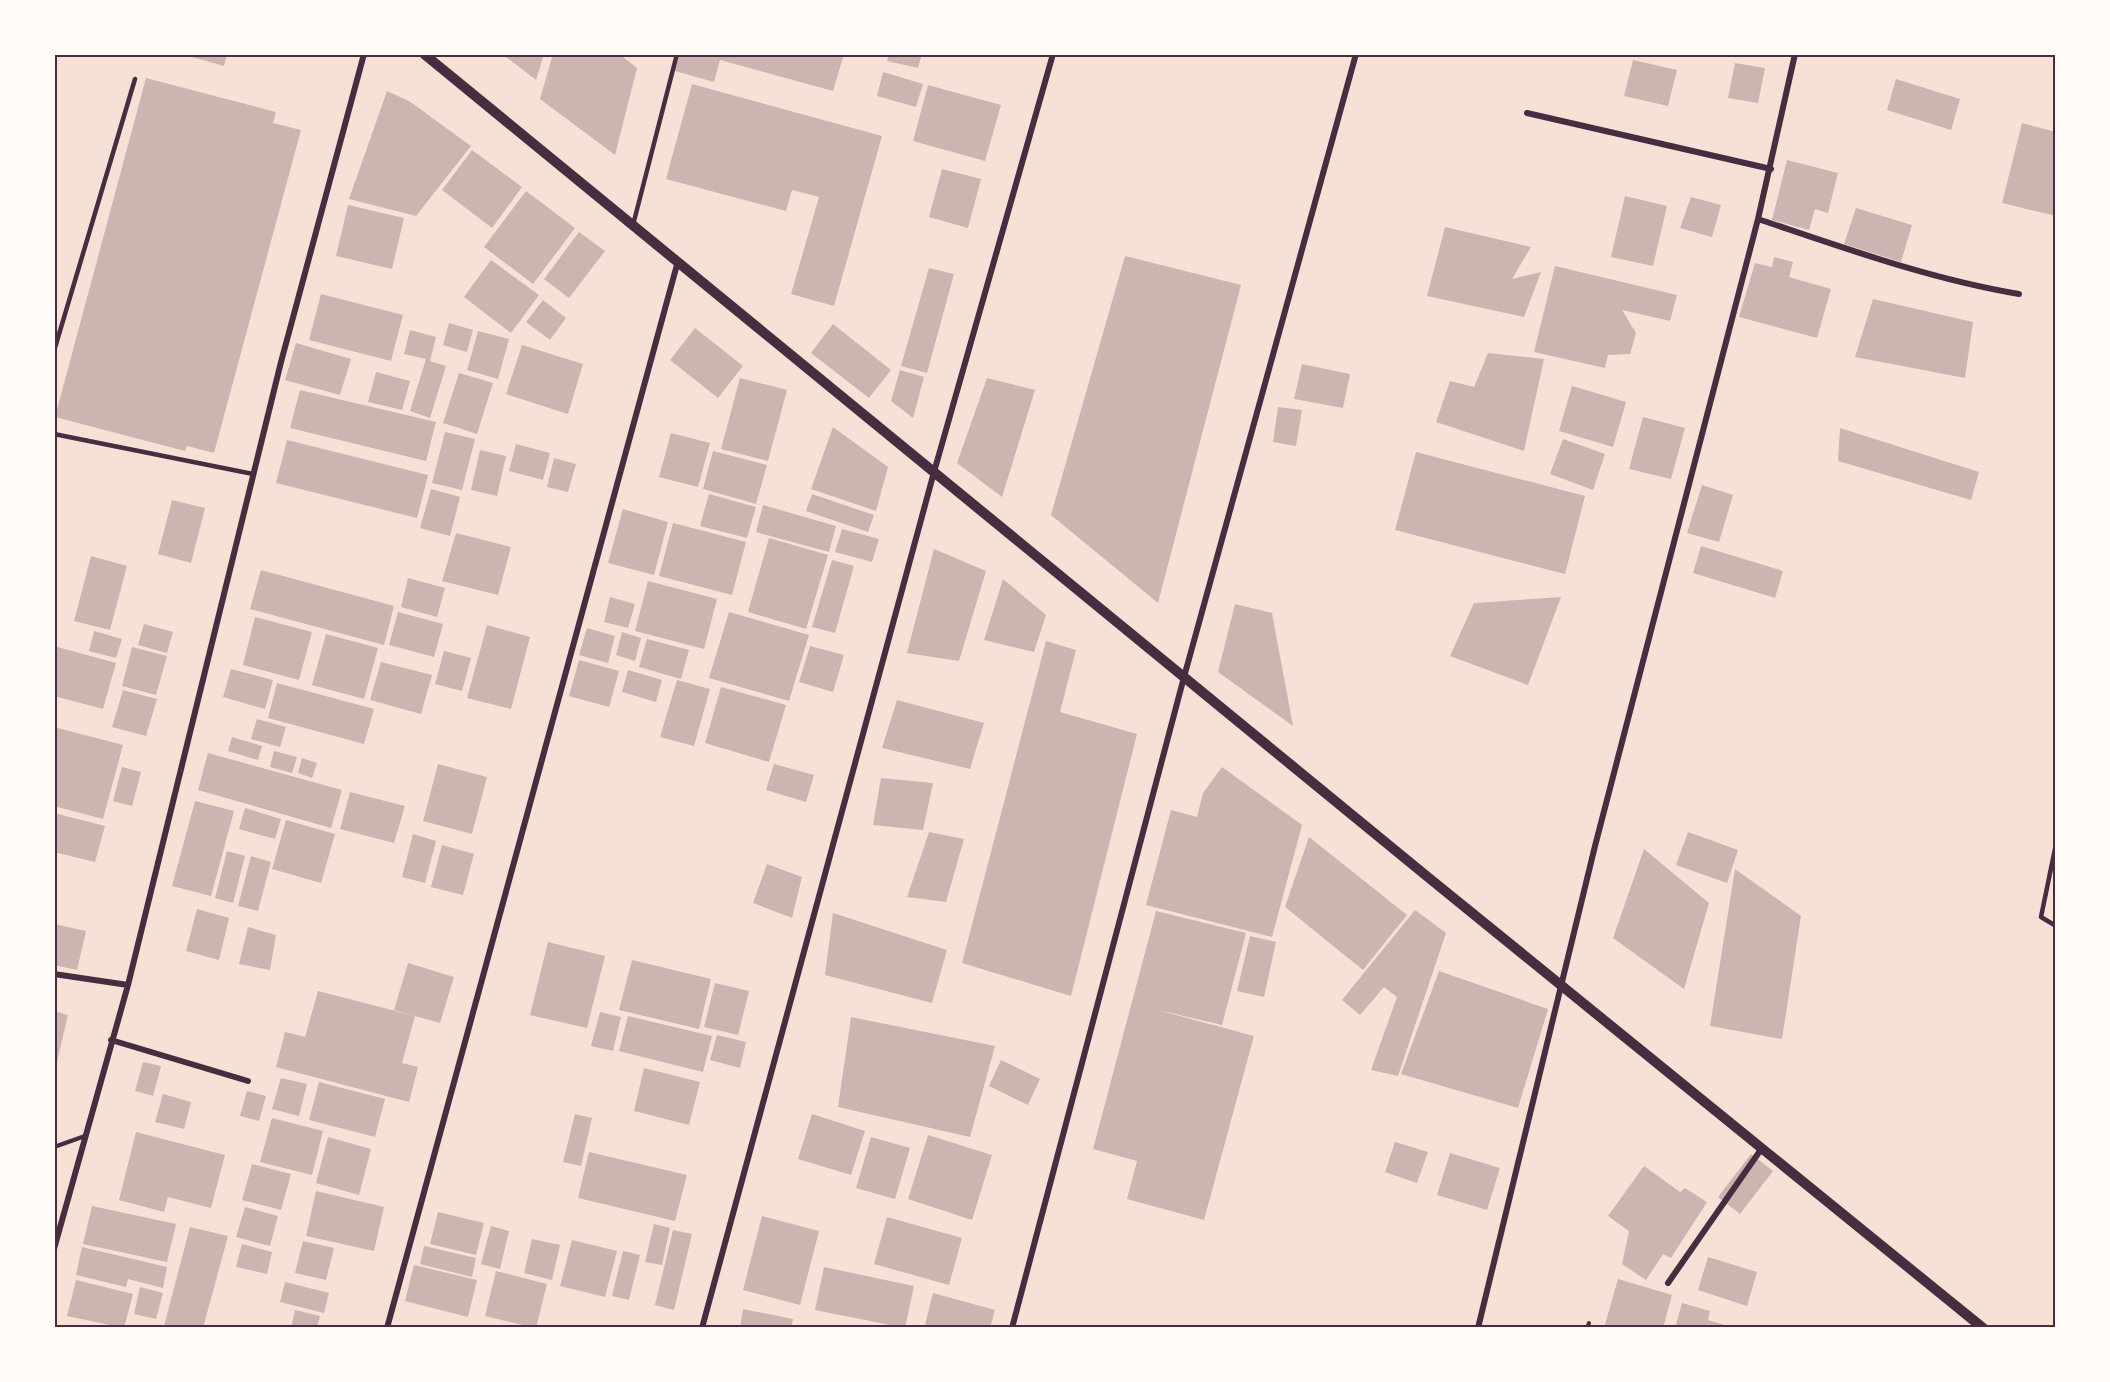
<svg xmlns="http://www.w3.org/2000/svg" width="2110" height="1382" font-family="Roboto,sans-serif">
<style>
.building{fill:#ccb4b1}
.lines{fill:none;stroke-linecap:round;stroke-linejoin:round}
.path{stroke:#4a2c40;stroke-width:4}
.service{stroke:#4a2c40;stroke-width:4.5}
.minor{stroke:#4a2c40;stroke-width:6}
.tertiary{stroke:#4a2c40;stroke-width:10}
.neatline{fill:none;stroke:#4a2c40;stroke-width:2}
</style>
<rect width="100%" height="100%" fill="#f7e1d7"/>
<path class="building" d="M181,54H227L224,66Z
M502,54H544L536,80Z
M553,54H619L637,68L615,155L540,99Z
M679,54H844L833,91L720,60L714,82L675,71Z
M889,54H922L918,68L887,61Z
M1633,60L1677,70L1668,106L1624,96Z
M1735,63L1765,68L1758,103L1728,98Z
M883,72L923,84L916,107L877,96Z
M146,78L276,112L273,123L301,130L214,453L187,446L185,451L55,417Z
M1896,79L1960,99L1951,130L1887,110Z
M692,84L882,136L834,306L791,294L819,197L792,190L786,211L666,179Z
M928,85L1001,105L985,161L913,141Z
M387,91L409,101L471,146L416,216L349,199Z
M2022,123L2056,132V216L2002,203Z
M472,150L522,187L492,228L442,190Z
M1787,160L1838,173L1828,213L1815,209L1809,230L1772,220Z
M942,169L981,179L968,228L929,217Z
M526,191L575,228L533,284L484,247Z
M1625,196L1667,206L1653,266L1611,257Z
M1691,197L1721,205L1712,237L1680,228Z
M348,205L404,218L392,269L336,256Z
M1856,208L1912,225L1901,262L1844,244Z
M1445,227L1531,247L1512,279L1541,272L1524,317L1427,296Z
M579,232L605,251L569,298L544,279Z
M1125,256L1241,285L1158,603L1051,515Z
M1774,257L1793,262L1789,277L1831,289L1817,338L1739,317L1755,263L1772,267Z
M491,260L539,295L511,333L464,297Z
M1555,266L1677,295L1670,321L1622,310L1636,333L1630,354L1608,355L1605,368L1534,352Z
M929,268L954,274L927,373L901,366Z
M321,294L403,315L391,361L309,340Z
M1873,299L1973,322L1965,378L1855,357Z
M543,300L566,318L550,340L526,322Z
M449,323L473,330L467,352L443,345Z
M833,324L891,370L869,398L811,353Z
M695,328L743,366L718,398L670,360Z
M410,330L436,337L430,361L446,366L430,418L410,411L426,359L404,354Z
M478,331L509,339L498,379L467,370Z
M296,343L351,359L340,395L285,380Z
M522,345L583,364L568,414L506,394Z
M1488,353L1544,359L1524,451L1436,422L1450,381L1474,387Z
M1302,364L1350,374L1343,408L1294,399Z
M900,370L924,377L913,418L891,401Z
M376,372L410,381L402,410L368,402Z
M459,373L493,383L477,434L443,423Z
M740,378L787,390L768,461L721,449Z
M987,378L1035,390L1002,497L957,463Z
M1572,386L1626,402L1613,447L1559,431Z
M300,390L436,422L426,461L290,428Z
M1278,407L1302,410L1296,446L1273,442Z
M1643,417L1685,428L1671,479L1629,469Z
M833,427L888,467L876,511L811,489Z
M1840,428L1979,472L1971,500L1838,461Z
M445,432L475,439L462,490L432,483Z
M671,433L710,443L698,487L659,477Z
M1563,439L1605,454L1593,490L1550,474Z
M287,440L428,475L417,518L276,483Z
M516,444L550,453L543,480L509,471Z
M480,450L506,456L497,496L471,490Z
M713,451L767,465L756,504L703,489Z
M1416,452L1585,496L1565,574L1395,530Z
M554,458L576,464L568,492L547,487Z
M1702,485L1733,495L1719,542L1687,533Z
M431,489L460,497L450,536L420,528Z
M709,494L756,507L747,538L700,526Z
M812,494L874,515L868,532L806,511Z
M172,500L205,508L191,563L158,554Z
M763,505L836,526L829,552L756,532Z
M623,509L668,522L654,575L608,563Z
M673,523L746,542L732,595L659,576Z
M842,529L879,539L872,562L835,552Z
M456,533L511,547L498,595L442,581Z
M769,538L828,555L806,629L748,612Z
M1701,546L1783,571L1775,598L1693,573Z
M934,549L986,571L959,661L907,653Z
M91,556L127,566L110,630L74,621Z
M832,560L854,566L835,633L812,627Z
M261,570L394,606L384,645L250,609Z
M408,578L445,588L437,617L401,607Z
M1003,579L1046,615L1034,652L984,640Z
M648,581L717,599L704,649L635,631Z
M610,597L635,604L628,628L604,622Z
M1561,597L1528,685L1450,656L1474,603Z
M1235,604L1272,613L1293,726L1218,672Z
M398,612L443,624L434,657L389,645Z
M729,612L809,635L789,701L709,678Z
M255,617L312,632L299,680L243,665Z
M144,624L173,632L167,653L138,645Z
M487,625L530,637L511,709L467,698Z
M587,628L615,636L608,663L579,655Z
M94,631L122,639L116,658L89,651Z
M622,632L641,638L635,661L616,655Z
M326,634L378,648L364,699L312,685Z
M647,639L689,650L681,679L639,667Z
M1046,641L1076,650L1060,712L1137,734L1071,996L962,963Z
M54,646L116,663L103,709L54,696Z
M810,646L844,655L833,692L799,682Z
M132,647L167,656L156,695L122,686Z
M444,651L471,658L462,691L435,684Z
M579,660L619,671L609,707L569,696Z
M381,662L432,675L421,714L370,700Z
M231,669L273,680L265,709L223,697Z
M628,670L662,680L656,702L622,692Z
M677,680L710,689L694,746L660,737Z
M277,683L374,709L364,744L268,718Z
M721,687L786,705L769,762L705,743Z
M123,690L157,699L146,736L112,727Z
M897,700L984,723L970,769L882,748Z
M257,719L286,727L280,747L251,739Z
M54,727L123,745L103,819L54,806Z
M232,737L262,746L258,760L228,751Z
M274,751L297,757L292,773L270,767Z
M208,753L342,790L331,828L198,790Z
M302,758L317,763L312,778L298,773Z
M438,764L487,777L472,834L423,821Z
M774,764L814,775L806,802L766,790Z
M122,767L141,772L132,806L113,801Z
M1222,767L1302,825L1272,937L1146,905L1171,810L1197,817L1203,793Z
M881,778L933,783L923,830L873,825Z
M350,792L405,806L394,843L340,829Z
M195,801L234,811L211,896L172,886Z
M245,808L281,819L275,839L239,829Z
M54,813L105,826L95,862L54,852Z
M286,820L335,834L321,883L272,869Z
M929,832L964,839L946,902L907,897Z
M1688,832L1738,850L1727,883L1676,865Z
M413,834L436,841L425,883L402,877Z
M1309,837L1407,915L1363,970L1285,907Z
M442,845L474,854L463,895L431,887Z
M1644,849L1709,903L1684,989L1613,938Z
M227,851L245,856L233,903L215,898Z
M251,856L271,862L258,911L238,906Z
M767,864L802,877L792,918L753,903Z
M1735,869L1801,916L1782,1039L1710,1026Z
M197,909L229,918L219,960L186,951Z
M1415,910L1446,933L1398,1076L1371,1070L1397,997L1384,987L1360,1015L1342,1000Z
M1156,911L1246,933L1222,1025L1154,1009L1254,1036L1204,1220L1127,1199L1137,1161L1093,1149Z
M833,913L947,950L932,1003L825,975Z
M54,924L86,931L77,970L54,965Z
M248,927L276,935L270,970L239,964Z
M1250,936L1276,942L1264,997L1237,991Z
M548,942L605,956L587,1028L530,1015Z
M632,960L711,979L699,1029L619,1010Z
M408,963L454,977L440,1023L394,1010Z
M1439,971L1548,1009L1518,1108L1401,1074Z
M715,983L749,991L738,1035L704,1027Z
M318,991L415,1016L402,1063L418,1067L409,1102L276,1067L285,1032L305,1037Z
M54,1011L68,1015L55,1070H54Z
M600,1012L621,1017L613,1051L591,1046Z
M628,1016L712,1036L703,1072L619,1051Z
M851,1017L995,1046L970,1137L838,1107Z
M717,1035L746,1042L740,1068L710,1060Z
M1001,1060L1040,1079L1028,1105L989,1086Z
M143,1062L161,1066L153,1096L135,1091Z
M644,1068L700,1082L689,1125L634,1111Z
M281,1078L307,1084L299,1116L272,1109Z
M319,1082L385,1099L375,1137L309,1120Z
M247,1091L266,1096L259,1121L240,1116Z
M163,1094L191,1102L184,1129L155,1122Z
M575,1114L592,1118L581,1166L563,1162Z
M812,1114L865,1131L851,1175L798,1159Z
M272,1118L323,1131L312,1175L260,1162Z
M136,1132L225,1155L211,1208L168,1197L164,1212L119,1200Z
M928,1135L992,1155L972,1220L908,1199Z
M328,1137L371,1149L359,1195L316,1183Z
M871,1137L910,1148L895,1199L856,1188Z
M1395,1142L1428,1152L1417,1183L1385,1172Z
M589,1152L687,1175L675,1221L578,1198Z
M1450,1153L1500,1168L1487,1210L1437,1195Z
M1751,1154L1773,1171L1740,1214L1718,1197Z
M252,1164L291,1174L281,1210L242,1200Z
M1644,1166L1680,1192L1685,1188L1707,1202L1671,1258L1663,1254L1646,1280L1622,1264L1629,1231L1608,1216Z
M316,1191L384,1207L374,1251L306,1236Z
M92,1206L176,1224L167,1262L83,1244Z
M245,1207L278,1216L270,1246L236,1237Z
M438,1212L484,1223L476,1255L430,1244Z
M762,1216L819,1231L800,1305L743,1290Z
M887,1217L962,1238L949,1285L874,1264Z
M654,1224L670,1228L662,1265L645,1262Z
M491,1226L509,1231L500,1269L481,1264Z
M190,1227L228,1236L203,1328H171L164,1326Z
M673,1230L692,1234L674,1310L655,1305Z
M532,1239L560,1245L552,1280L524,1273Z
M572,1240L617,1251L605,1297L560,1286Z
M303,1241L334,1248L326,1280L295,1273Z
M242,1244L272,1252L267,1274L236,1267Z
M424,1246L476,1258L472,1277L420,1264Z
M82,1247L167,1267L163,1288L128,1279L126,1287L76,1275Z
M623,1251L640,1255L629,1300L612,1296Z
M1708,1257L1757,1272L1747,1306L1698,1290Z
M414,1265L477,1280L468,1317L405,1301Z
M824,1267L914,1286L905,1328L815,1310Z
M496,1271L547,1284L536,1328L485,1316Z
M1618,1279L1672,1295L1663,1328H1604Z
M76,1280L133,1294L124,1328L67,1316Z
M285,1282L329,1293L324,1313L280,1302Z
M140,1287L163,1293L156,1319L134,1314Z
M933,1293L995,1310L990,1328H934L925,1325Z
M1682,1303L1710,1311L1708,1320L1735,1328H1675Z
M743,1309L793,1319L791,1328H740Z
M295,1310L320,1316L317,1328H291Z"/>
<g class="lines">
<path class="path" d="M1587,1328L1589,1323"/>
<path class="service" d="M633,225L677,54
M54,351L135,79
M54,434L253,474
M2056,844L2041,917L2056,926
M54,1147L85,1136"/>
<path class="minor" d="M1527,113L1771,169
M1758,219C1844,248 1930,279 2019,294
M54,974L128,985
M111,1040L248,1081
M54,1249L128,985L281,362L364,54
M1668,1283L1762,1148
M387,1328L678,261
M702,1328L934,472L1053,54
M1012,1328L1184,677L1356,54
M1478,1328L1595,846L1758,219L1795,54"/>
<path class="tertiary" d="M424,54L1429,878L1983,1328"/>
</g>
<rect width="2110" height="1382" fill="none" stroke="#fffaf5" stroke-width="111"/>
<rect x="56" y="56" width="1998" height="1270" class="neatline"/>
</svg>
